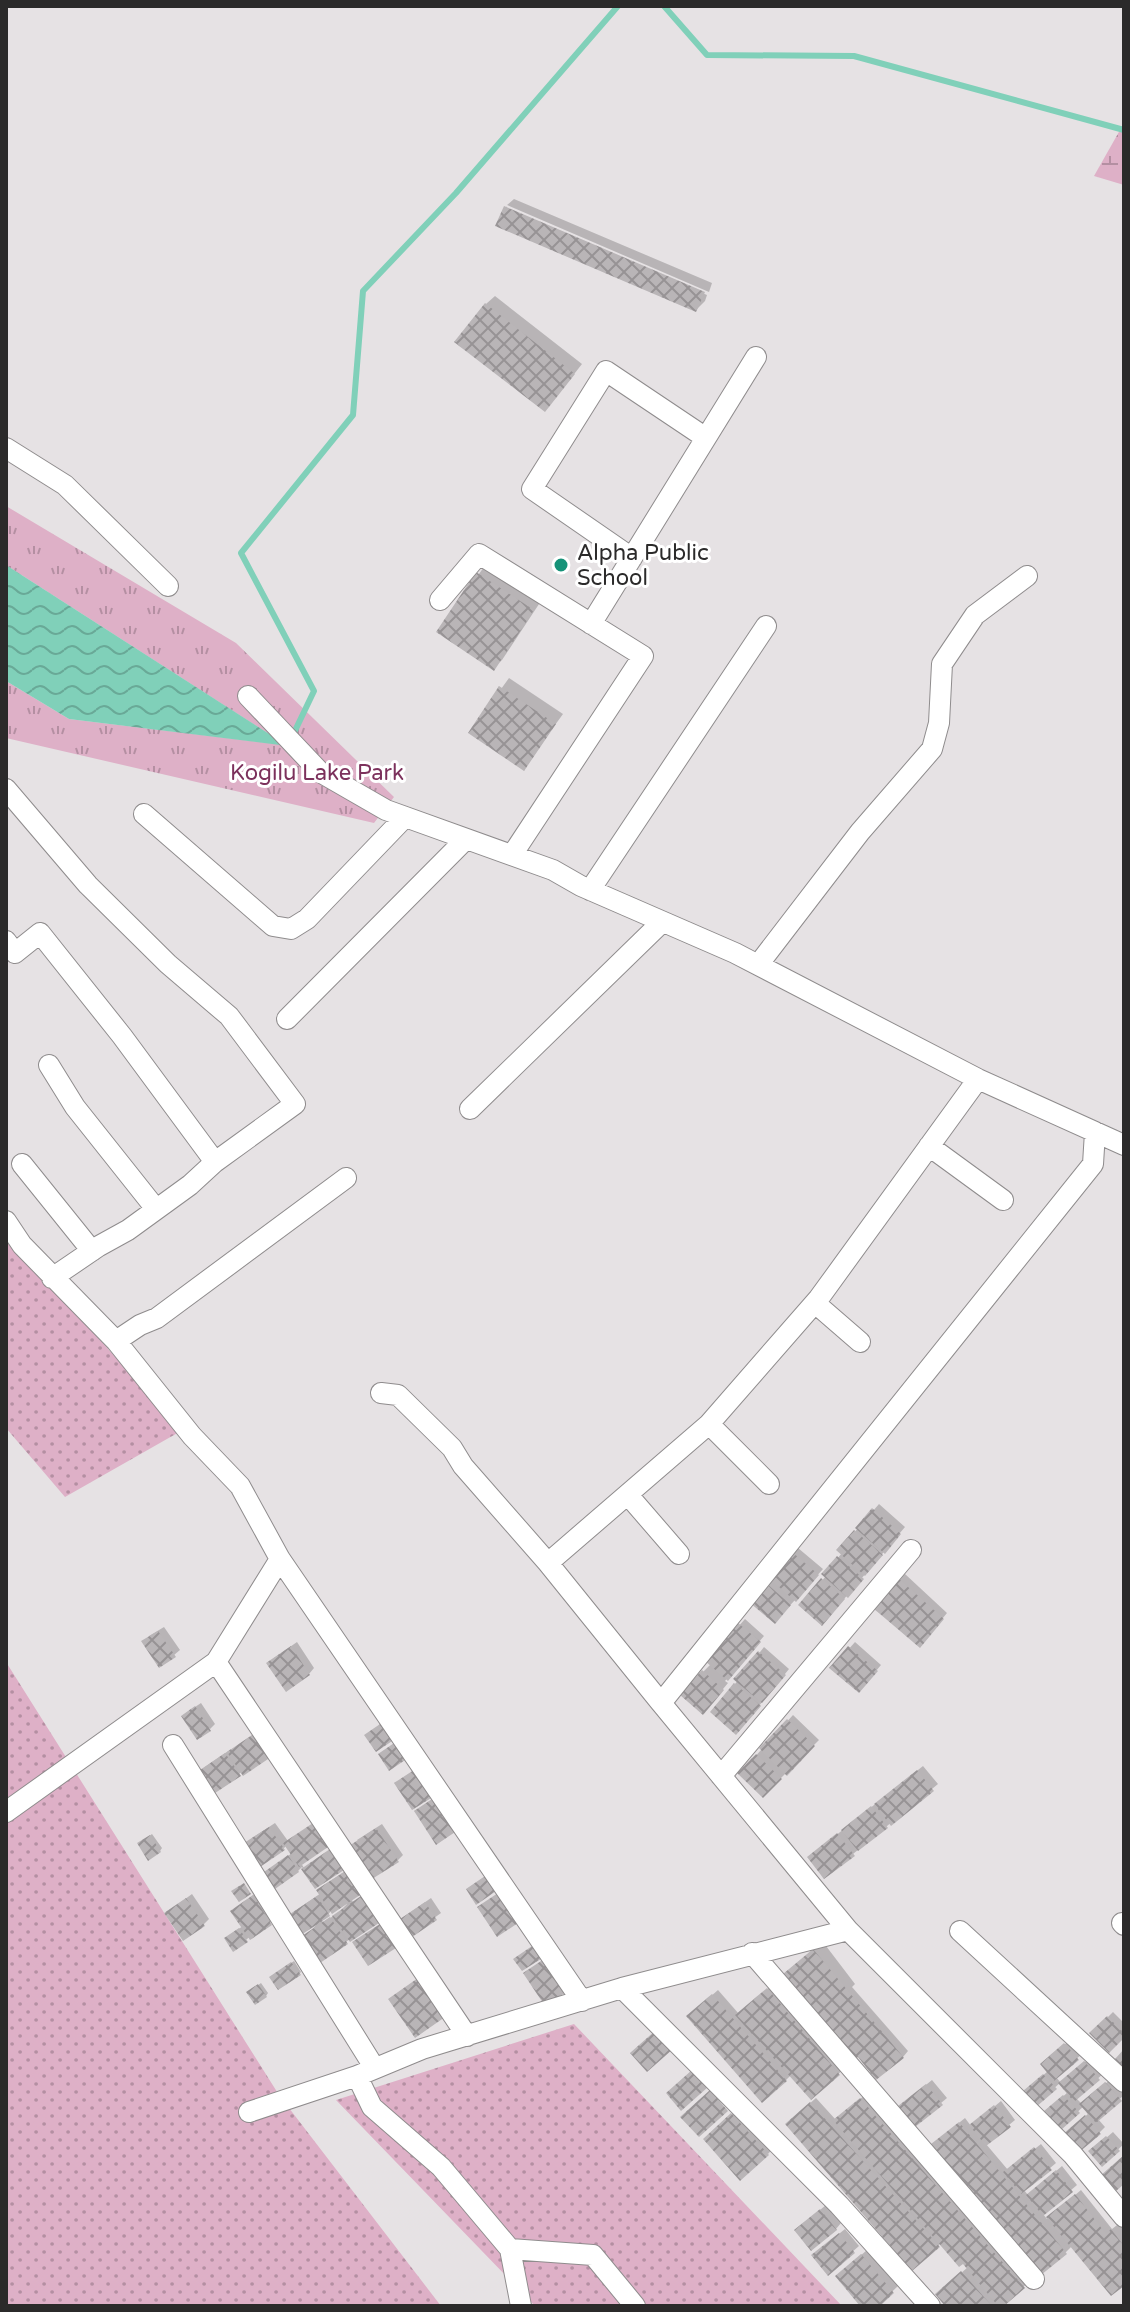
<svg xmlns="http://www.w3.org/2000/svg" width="1130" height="2312" font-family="'Varela Round',sans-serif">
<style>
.grass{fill:url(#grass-dots)}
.wetland{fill:url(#wetland-marsh)}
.park{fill:url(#park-tufts)}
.water{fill:url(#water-waves)}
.shadow{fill:#0003;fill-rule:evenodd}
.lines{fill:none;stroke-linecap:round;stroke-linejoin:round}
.stream{stroke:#80d0b9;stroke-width:6}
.building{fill:url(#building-cross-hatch)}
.minor-casing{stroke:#8f8c8d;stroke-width:22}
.minor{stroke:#fff;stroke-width:20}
.poi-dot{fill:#169278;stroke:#fff;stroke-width:3}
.labels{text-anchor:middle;stroke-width:6;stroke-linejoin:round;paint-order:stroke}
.poi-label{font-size:22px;fill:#2b2a2a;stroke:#fff;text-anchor:start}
.park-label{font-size:22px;fill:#7c315c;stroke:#fff}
</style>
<defs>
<pattern id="grass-dots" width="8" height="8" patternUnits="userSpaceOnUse" patternTransform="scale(2)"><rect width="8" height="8" fill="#deb0c7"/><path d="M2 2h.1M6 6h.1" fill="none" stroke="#b48fa2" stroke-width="1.8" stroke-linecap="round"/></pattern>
<pattern id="wetland-marsh" width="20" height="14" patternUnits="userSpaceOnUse" patternTransform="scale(2)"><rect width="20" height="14" fill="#deb0c7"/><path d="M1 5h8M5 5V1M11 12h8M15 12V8" fill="none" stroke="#b48fa2"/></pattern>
<pattern id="park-tufts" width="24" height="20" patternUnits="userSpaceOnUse" patternTransform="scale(2)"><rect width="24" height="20" fill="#deb0c7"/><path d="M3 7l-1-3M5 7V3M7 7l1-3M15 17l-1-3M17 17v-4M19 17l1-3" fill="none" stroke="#b48fa2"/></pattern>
<pattern id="water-waves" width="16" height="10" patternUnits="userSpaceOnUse" patternTransform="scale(2)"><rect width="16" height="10" fill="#80d0b9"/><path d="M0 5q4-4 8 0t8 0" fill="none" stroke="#69a997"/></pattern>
<pattern id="building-cross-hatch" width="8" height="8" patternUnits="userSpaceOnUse" patternTransform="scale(2)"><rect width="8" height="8" fill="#b9b5b7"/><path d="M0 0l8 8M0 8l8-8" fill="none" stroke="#979395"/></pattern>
</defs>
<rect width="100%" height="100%" fill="#e6e2e4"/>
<path class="grass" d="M6,1234L181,1431L65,1497L6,1428Z
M6,1662L279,2095L441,2306H6Z
M574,2024L842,2306H535L336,2100Z"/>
<path class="wetland" d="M1124,123V185L1094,176Z"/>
<path class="park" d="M6,506L236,643L394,797L374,823L6,738V681L69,719L286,745L6,565Z"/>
<path class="water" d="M6,565L288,746L69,719L6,681Z"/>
<path class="shadow" d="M514,199L712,283L709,292L507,205Z
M507,206V209L707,295L705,301L696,310L498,225Z
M495,296L582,364L553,401L486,304Z
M486,564L541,601L502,660L493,668L439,631Z
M509,678L563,714L524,768L470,732Z
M879,1504L905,1527L828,1618L801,1605L826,1576L824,1574L842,1553L839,1550Z
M798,1548L823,1569L775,1622L752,1602Z
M905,1574L947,1613L925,1640L876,1607Z
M745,1619L764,1636L725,1681L728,1683L708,1707L703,1672L711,1664L708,1661Z
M164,1627L180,1650L174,1655L149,1636Z
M297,1642L314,1668L309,1674L274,1658Z
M855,1642L881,1665L864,1685L832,1668Z
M764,1647L789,1669L742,1727L713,1712Z
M201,1703L215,1724L210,1729L189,1711Z
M793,1715L819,1740L763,1796L740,1773Z
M231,1749L243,1771L239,1774L205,1767Z
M923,1766L938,1784L853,1854L815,1852Z
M275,1823L288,1841L332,1840L301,1863L315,1886L302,1867L298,1871L266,1872L292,1853L287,1845L284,1848L252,1838Z
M382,1824L403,1855L398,1860L357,1840Z
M152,1834L162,1848L160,1851L141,1842Z
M350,1868L364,1888L352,1900L353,1902L367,1893L383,1916L320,1960L305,1937L316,1925L295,1911L321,1893L324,1885ZM346,1902L347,1904L337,1914L323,1922L322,1921L332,1910Z
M259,1891L276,1918L233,1949L228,1936L243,1926L238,1906Z
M192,1894L209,1919L204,1924L166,1913Z
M431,1898L441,1913L412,1934L408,1914Z
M823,1942L855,1984L852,1987L908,2051L903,2057L794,1966Z
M294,1961L301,1972L299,1974L274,1975Z
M261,1983L268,1993L266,1996L251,1990Z
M773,1984L844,2069L838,2074L791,2075L786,2080L694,2011L718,1990L739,2014Z
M1113,2012L1124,2023V2035L1092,2033Z
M1071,2039L1083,2053L1056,2077L1061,2083L1091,2057L1104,2073L1076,2098L1082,2104L1112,2078L1124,2092V2095L1098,2119L1105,2127L1099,2133L1070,2130L1089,2113L1084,2106L1061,2127L1047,2111L1068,2092L1060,2083L1036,2104L1031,2086L1048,2071L1042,2064Z
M932,2080L947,2098L941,2103L906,2101Z
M866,2094L1029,2282L1001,2306H948L943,2289L968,2267L941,2243L913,2268L792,2119L816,2098L836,2120Z
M1001,2101L1015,2120L986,2144L1008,2170L1041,2144L1056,2163L1024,2190L1028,2195L1062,2166L1077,2185L1043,2214L1047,2219L1081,2190L1112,2229L1121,2222L1124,2227V2283L1072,2246L1065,2253L939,2139L965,2118L971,2126Z
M741,2106L776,2145L768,2154L714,2130Z
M1113,2132L1124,2144L1102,2164L1091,2151Z
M826,2205L841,2223L836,2229L802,2225Z
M845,2229L859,2246L828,2273L819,2250Z
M867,2250L898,2286L877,2306H863L843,2271Z"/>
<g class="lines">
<path class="stream" d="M664,6L707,55L854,56L1124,130
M292,737L314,691L241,553L353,415L363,291L456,193L618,6"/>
</g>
<path class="building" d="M504,206L705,292L696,312L495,226Z
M485,303L575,374L545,412L454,342Z
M476,572L534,610L494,671L436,632Z
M499,686L556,724L524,771L468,733Z
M872,1508L901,1534L885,1554L855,1528Z
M854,1530L883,1555L865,1576L836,1550Z
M792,1552L819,1575L796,1602L769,1578Z
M837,1556L864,1579L848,1598L821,1574Z
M821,1578L845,1599L822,1626L798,1605Z
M898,1578L944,1619L920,1648L873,1608Z
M766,1583L791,1605L775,1624L749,1602Z
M738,1623L761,1642L728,1681L705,1661Z
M158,1631L176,1657L159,1668L141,1641Z
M291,1646L310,1675L286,1692L266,1663Z
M848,1646L878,1671L859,1693L829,1668Z
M758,1651L786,1675L762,1703L733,1679Z
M702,1670L724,1690L703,1715L680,1695Z
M734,1683L761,1706L736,1735L710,1712Z
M195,1706L211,1731L197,1740L181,1716Z
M787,1719L815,1746L787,1776L759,1748Z
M386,1720L398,1737L376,1752L364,1735Z
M258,1731L274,1755L243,1776L227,1752Z
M400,1739L411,1756L389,1771L378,1754Z
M225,1753L241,1776L212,1795L197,1772Z
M756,1754L782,1779L763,1798L737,1773Z
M417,1768L436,1795L412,1810L394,1783Z
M917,1770L934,1791L891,1826L874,1804Z
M435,1797L458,1830L436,1845L414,1811Z
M871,1806L888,1828L858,1851L841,1830Z
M313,1823L328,1847L299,1867L283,1843Z
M269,1827L285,1850L260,1867L244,1843Z
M376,1828L399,1862L372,1879L349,1846Z
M837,1833L855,1856L824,1879L807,1857Z
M150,1835L161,1852L148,1861L137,1843Z
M330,1849L344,1870L315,1889L301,1869Z
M288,1855L299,1872L275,1889L264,1872Z
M344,1872L360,1895L332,1914L316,1890Z
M488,1874L499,1889L476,1905L466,1889Z
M244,1883L251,1894L239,1902L231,1891Z
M501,1891L521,1921L497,1937L477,1907Z
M253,1895L272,1925L250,1940L230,1911Z
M317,1896L330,1916L301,1935L287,1916Z
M361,1896L379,1923L350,1942L332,1916Z
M186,1898L205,1926L183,1941L164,1913Z
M425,1902L437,1920L412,1937L400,1919Z
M330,1917L348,1944L320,1963L302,1936Z
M380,1924L396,1948L368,1966L352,1942Z
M239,1928L248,1942L233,1952L224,1938Z
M535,1944L544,1957L522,1971L513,1959Z
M813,1949L904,2058L876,2080L858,2057L855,2059L820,2016L818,2018L783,1974Z
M544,1959L566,1992L545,2006L523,1973Z
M291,1962L301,1975L278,1990L269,1977Z
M418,1978L445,2017L415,2038L388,1999Z
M258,1984L267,1997L255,2005L246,1992Z
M767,1988L840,2075L811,2100L735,2015Z
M712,1994L787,2081L762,2103L686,2016Z
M1107,2016L1124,2033V2038L1109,2053L1089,2033Z
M656,2030L673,2049L647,2072L630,2053Z
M1064,2043L1079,2060L1054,2081L1040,2064Z
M1124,2049V2069L1115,2059Z
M1084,2061L1100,2080L1074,2102L1058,2083Z
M692,2070L708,2087L681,2111L666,2093Z
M1043,2074L1057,2089L1036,2107L1023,2091Z
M1105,2082L1122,2101L1096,2123L1079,2104Z
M926,2084L943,2105L915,2127L898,2106Z
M710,2090L728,2111L699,2137L680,2117Z
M1063,2095L1080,2113L1061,2130L1044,2111Z
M860,2098L1025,2288L1004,2306H998L963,2264L959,2267L833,2120Z
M810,2102L940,2247L912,2271L785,2124Z
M994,2105L1011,2127L986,2146L969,2125Z
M731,2113L769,2155L740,2181L703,2139Z
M1085,2115L1101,2134L1078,2153L1062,2135Z
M959,2122L1067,2254L1041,2275L931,2144Z
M1106,2136L1120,2151L1102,2167L1088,2151Z
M1034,2147L1052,2170L1021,2194L1003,2172Z
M1124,2155V2184L1115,2192L1100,2176Z
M1056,2170L1073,2192L1043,2216L1026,2195Z
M1075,2194L1106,2234L1111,2229L1124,2246V2286L1111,2296L1046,2217Z
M820,2209L837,2230L811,2251L794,2230Z
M839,2233L855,2253L828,2276L811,2255Z
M861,2254L894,2293L880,2306H860L835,2276Z
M961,2271L976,2288L992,2306H945L935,2294Z"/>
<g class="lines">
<g class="minor-casing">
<path id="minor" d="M6,448L65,485L168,586
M632,558L532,489L606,371L706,438
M440,600L479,554L643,656L512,855
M591,624L756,357
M248,696L320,772L386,810L553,870L581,886L735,953L978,1079L1124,1145
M6,789L88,885L168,964L229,1016L295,1104L215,1162L190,1185L128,1230L99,1246L52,1278
M144,814L273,926L291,929L307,919L405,817
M590,890L766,626
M6,941L15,953L40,933L122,1036L215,1162
M758,965L860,832L932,749L939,723L942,664L975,615L1027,576
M287,1019L465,840
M49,1065L75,1107L156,1209
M470,1109L662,922
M929,1146L1003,1200
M22,1164L92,1251
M6,1221L22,1245L116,1341L192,1436L240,1486L280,1559L582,2001
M815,1303L860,1342
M116,1341L140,1325L157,1318L346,1178
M381,1393L398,1395L452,1448L463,1466L548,1563L661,1703
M709,1424L769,1484
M628,1495L679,1554
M548,1563L709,1424L819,1298L978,1079
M216,1662L467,2036
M173,1745L374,2067
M721,1776L911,1550
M6,1812L216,1662L280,1559
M1122,1923L1124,1925
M848,1930L1073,2155L1124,2217
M960,1931L1124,2082
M752,1953L1034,2279
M622,1988L839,2205L930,2306
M357,2076L372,2107L441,2167L510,2249L521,2306
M249,2112L357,2076L422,2049L622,1988L848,1930L661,1703L1093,1164L1095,1132
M510,2249L593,2255L635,2306"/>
</g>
<use href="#minor" class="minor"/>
</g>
<circle class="poi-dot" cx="561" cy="565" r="8"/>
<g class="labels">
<g class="poi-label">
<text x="577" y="560">Alpha Public<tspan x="577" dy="25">School</tspan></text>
</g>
<g class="park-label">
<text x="317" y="780">Kogilu Lake Park</text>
</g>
</g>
<rect width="1130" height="2312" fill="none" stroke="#2b2a2a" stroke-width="16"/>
</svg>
